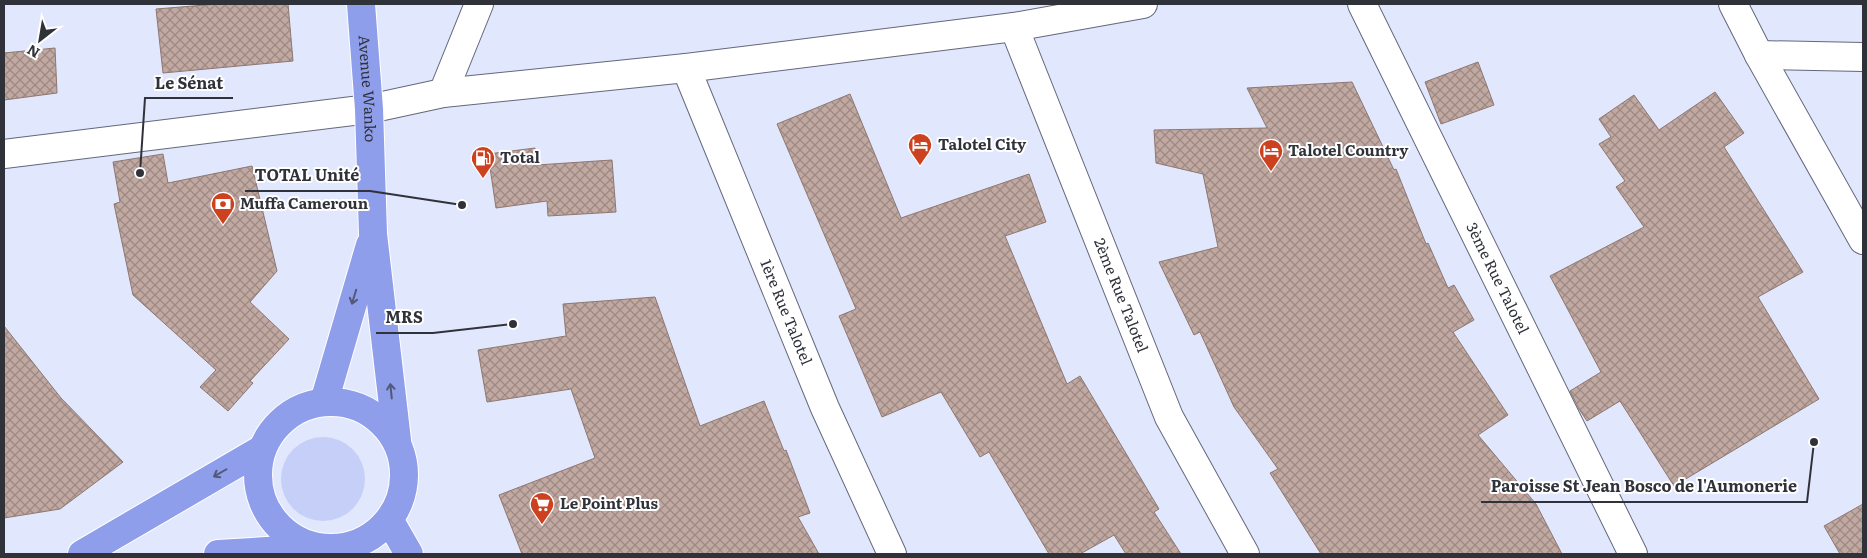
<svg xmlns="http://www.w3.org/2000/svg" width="1867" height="558" font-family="Literata,serif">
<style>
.green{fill:#c5cff7}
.building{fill:url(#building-cross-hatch);stroke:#8e7771}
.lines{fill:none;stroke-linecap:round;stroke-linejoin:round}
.minor-casing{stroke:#63687b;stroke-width:30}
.highway-casing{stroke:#fff;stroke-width:30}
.minor{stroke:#fff;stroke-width:28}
.highway{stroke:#8f9eea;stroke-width:28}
.oneway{stroke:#515878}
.labels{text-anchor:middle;stroke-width:4;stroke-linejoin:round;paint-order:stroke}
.street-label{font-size:15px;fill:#30323a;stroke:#fff}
.poi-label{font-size:15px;font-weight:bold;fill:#30323a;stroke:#fff;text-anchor:start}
.leader{fill:none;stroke:#30323a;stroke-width:2}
.callout-dot{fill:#30323a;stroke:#fff;stroke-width:2}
.callout-label{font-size:16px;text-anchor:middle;font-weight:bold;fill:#30323a;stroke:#fff;stroke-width:4;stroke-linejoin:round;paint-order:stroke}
</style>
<defs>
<pattern id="building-cross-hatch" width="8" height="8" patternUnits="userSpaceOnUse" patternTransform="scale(1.25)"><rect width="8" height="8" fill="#c1a8a1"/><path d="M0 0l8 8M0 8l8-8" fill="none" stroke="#9d8984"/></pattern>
</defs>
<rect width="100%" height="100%" fill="#e1e7fd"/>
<path class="green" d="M281 479a42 42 0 1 1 84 0a42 42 0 1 1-84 0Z"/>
<path class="building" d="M218,4H288L293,61L163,73L156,9Z
M55,48L57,93L4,100V53Z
M1478,62L1494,105L1441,124L1425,82Z
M1352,82L1394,170L1396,169L1426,244L1428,243L1448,288L1454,285L1474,320L1453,332L1508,415L1478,435L1536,504L1562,554H1321L1270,473L1278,469L1234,407L1200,332L1194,335L1159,262L1218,247L1203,174L1156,163L1154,130L1267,128L1247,88Z
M1715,92L1744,133L1724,147L1803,272L1758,297L1819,399L1674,486L1620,401L1587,421L1579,409L1570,391L1601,372L1550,276L1644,227L1616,187L1625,181L1599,144L1611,137L1599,119L1634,95L1659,130Z
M850,94L901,218L1029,174L1046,222L1005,236L1067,384L1080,376L1159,509L1154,512L1181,554H1126L1114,535L1080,554H1049L989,452L980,457L941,392L882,417L839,316L856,309L777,124Z
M535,148L537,165L612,160L616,212L548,216L547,201L496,208L488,154Z
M163,154L168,183L252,166L277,271L250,302L289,339L250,381L253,383L228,411L200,387L216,370L133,295L114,204L120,202L113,162Z
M655,297L700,426L764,401L784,451L786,450L810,513L798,517L819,554H522L499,495L595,458L571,389L487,402L478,350L566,336L563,304Z
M4,326L61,398L123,462L60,509L4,518Z
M1863,504V554H1840L1824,526Z"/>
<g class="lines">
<g class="minor-casing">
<g id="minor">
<path id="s1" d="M1362,4L1633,554"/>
<path d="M1733,4L1759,55L1863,240"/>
<path id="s2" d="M1014,27L1169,417L1245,554"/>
<path d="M1759,55L1863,57"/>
<path id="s3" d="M686,68L825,408L892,554"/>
<path d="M443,93L479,4"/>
<path d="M4,154L369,109L443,93L686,68L1014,27L1143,4"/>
</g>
</g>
<g class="highway-casing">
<g id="highway">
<path id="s4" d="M361,4L369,109L373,234L397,440"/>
<circle cx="331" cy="475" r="73"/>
<path d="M324,402L370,245"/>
<path d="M390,521L409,554"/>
<path d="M82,554L262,449"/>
<path d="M218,554L316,548"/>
</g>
</g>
<use href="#minor" class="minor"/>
<use href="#highway" class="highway"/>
</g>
<defs><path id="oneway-shaft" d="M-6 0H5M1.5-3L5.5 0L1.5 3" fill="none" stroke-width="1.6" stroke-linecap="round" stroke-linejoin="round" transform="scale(1.25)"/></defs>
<g class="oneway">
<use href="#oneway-shaft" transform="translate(354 297) rotate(107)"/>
<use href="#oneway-shaft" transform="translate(391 391) rotate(-96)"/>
<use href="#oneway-shaft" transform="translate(220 473) rotate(150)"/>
</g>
<defs>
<g id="hotel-pin" transform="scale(1.25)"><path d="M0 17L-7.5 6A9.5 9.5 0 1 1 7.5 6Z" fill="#cc4220" stroke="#fff"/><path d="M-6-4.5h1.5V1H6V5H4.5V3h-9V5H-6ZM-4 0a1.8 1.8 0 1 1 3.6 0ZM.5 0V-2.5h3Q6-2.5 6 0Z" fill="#fff"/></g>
<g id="fuel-pin" transform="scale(1.25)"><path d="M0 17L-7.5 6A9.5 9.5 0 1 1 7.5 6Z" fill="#cc4220" stroke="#fff"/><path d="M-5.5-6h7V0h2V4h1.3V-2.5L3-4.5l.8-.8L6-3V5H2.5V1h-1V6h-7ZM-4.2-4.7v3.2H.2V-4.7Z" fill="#fff"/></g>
<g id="bank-pin" transform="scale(1.25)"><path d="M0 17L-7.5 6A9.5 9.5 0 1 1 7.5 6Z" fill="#cc4220" stroke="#fff"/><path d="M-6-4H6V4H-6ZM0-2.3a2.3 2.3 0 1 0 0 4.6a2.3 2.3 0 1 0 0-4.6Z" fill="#fff"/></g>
<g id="supermarket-pin" transform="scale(1.25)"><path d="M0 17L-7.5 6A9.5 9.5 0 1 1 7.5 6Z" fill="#cc4220" stroke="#fff"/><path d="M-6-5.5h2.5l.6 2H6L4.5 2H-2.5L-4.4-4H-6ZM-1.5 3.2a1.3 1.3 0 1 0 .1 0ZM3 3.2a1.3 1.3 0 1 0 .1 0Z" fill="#fff"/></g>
</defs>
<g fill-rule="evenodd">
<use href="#hotel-pin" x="920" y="145"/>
<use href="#hotel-pin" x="1271" y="151"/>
<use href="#fuel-pin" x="483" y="158"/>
<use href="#bank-pin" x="223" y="204"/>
<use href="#supermarket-pin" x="542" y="504"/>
</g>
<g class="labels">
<g class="street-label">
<text dy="5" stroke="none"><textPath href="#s4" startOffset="85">Avenue Wanko</textPath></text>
<text dy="5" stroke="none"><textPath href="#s1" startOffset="306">3ème Rue Talotel</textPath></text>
<text dy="5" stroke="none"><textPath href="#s2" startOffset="289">2ème Rue Talotel</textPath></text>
<text dy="5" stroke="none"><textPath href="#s3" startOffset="264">1ère Rue Talotel</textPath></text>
</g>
<g class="poi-label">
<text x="938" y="150">Talotel City</text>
<text x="1288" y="156">Talotel Country</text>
<text x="500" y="163">Total</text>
<text x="240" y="209">Muffa Cameroun</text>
<text x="560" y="509">Le Point Plus</text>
</g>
</g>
<path class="leader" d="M140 173L145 98H233M462 205L370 191H245M513 324L433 333H376M1814 442L1807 502H1481"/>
<g class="callout-dot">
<circle cx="140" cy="173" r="5"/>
<circle cx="462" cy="205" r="5"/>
<circle cx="513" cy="324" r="5"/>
<circle cx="1814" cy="442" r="5"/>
</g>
<g class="callout-label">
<text x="189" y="89">Le Sénat</text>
<text x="307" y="181">TOTAL Unité</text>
<text x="404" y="323">MRS</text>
<text x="1644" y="492">Paroisse St Jean Bosco de l'Aumonerie</text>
</g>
<rect width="1867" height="558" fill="none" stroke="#30323a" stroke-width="10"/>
<g transform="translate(40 40) rotate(211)" stroke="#ffffff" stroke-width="4" paint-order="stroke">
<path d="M0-4L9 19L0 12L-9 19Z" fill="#30323a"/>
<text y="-8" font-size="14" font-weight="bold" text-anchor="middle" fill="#30323a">N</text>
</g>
</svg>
